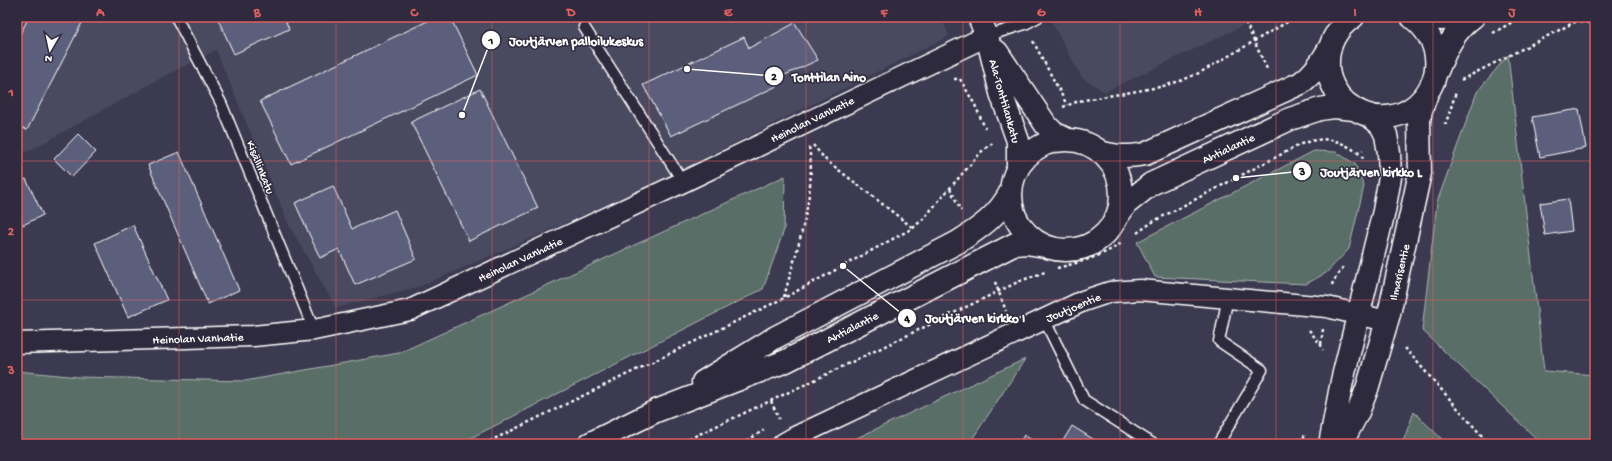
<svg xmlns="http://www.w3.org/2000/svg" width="1612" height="461" font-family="'Gochi Hand',sans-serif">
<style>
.built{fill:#4a4960}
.green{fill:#5a6e67;stroke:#acb6b3}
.building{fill:#5c5f7c;stroke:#fff}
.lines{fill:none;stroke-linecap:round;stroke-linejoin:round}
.lane-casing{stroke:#fff;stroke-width:13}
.street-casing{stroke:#fff;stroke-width:23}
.secondary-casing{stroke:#fff;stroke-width:25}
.path{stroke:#fff;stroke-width:2.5;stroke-dasharray:3 3;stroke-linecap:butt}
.lane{stroke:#2f2a3d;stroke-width:10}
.street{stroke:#2f2a3d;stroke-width:20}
.secondary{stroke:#2f2a3d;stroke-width:22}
.grid{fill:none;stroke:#e05e5e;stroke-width:1;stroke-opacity:0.55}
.labels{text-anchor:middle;stroke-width:3;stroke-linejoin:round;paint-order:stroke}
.street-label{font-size:12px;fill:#fff;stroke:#2f2a3d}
.leader{fill:none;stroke:#fff;stroke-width:1.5}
.callout-dot{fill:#fff;stroke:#2f2a3d;stroke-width:1.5}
.mark-label{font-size:12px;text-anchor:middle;font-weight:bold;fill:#111}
.callout-label{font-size:13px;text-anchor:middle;font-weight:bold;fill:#fff;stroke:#2f2a3d;stroke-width:3;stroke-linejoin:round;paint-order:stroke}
.neatline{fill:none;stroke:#e05e5e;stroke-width:1.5}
.grid-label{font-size:13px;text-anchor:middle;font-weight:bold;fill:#e05e5e}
</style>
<rect width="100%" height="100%" fill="#3c3a50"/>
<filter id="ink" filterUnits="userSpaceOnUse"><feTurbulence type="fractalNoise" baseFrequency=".025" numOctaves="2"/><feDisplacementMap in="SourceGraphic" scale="8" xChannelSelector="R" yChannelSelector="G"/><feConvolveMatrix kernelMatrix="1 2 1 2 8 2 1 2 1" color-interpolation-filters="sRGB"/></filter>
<g filter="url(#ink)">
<path class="built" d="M17,17H941L949,36L633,194L421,286L336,308L289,225L216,50L165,76L27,152L17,146Z
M1049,17H1261L1105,92L1082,78Z"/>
<path class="green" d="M1508,55L1544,371L1595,375V444H1542L1422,330L1437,202L1477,92Z
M1314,151L1336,152L1355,164L1364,186L1349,249L1326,273L1306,284L1155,277L1137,242Z
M785,176L784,230L763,289L459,444H17V371L79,377L245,381L399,353Z
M1025,359L969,444H844Z
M1414,412L1447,444H1402Z"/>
<path class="building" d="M29,17H85L27,130L17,125V40Z
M217,17H284L289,29L234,54Z
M436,17H450L478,75L291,164L260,101Z
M795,23L818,60L774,80L777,86L671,136L643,85L744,37L749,48Z
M480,89L538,208L469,241L411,122Z
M1579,109L1586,148L1540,157L1532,117Z
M78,134L96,152L72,177L54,159Z
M179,152L239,290L208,304L148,165Z
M26,179L43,215L23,225L17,213V183Z
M333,186L352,229L395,210L416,259L355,285L339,249L320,258L295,203Z
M1568,199L1572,231L1545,235L1540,203Z
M133,225L167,300L128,317L95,243Z
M1072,426L1101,444H1061Z
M1024,435L1038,444H1019Z"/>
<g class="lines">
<g class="lane-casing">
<path id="lane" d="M176,17L221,103L314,330
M584,27L683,182
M987,36L1025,24L1038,17
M1044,319L1084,400L1153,444
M1218,444L1262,370L1219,341L1228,297"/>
</g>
<g class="street-casing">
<path id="street" d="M17,343L253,336L314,330L410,310L683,182L987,36
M783,444L795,437L1083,301L1110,292L1140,290L1327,307L1387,321"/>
</g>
<g class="secondary-casing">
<path id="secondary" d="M979,17L987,36L1001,93L1018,141V167
M1353,17C1336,28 1327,46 1328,66C1328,80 1336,94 1346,103C1405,151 1474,66 1412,17
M1424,17L1443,19L1450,17
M997,52L1046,125L1054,133L1068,140
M1437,71C1446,49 1454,31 1473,17
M1011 195a55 55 0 1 1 110 0a55 55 0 1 1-110 0Z
M1100,152C1117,157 1127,157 1145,154L1301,83C1314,73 1321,63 1329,49
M1116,218L1126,204L1151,184L1290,119L1320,109L1334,107L1354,109
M703,382L776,337L958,242C980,228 999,215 1011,191
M589,444L656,411L786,361L1015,244L1026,243L1045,246
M1330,444L1342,381L1384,211L1390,177L1389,153L1386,135L1381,125L1370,116
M1341,444L1358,412L1367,389L1389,314L1420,173L1419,121L1421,110L1427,93"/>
</g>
<path class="path" d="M1243,17L1268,71
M1580,22L1595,23
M1493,33L1521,17
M1033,41L1067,105
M954,79H960L975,105L985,128
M1461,80L1577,21L1590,17
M1063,107L1079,101L1160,87L1183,80L1201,72L1296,17
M1444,124L1446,123L1456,92
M813,145L826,160L913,228
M1357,152L1364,159
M950,188L961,211
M1137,233L1154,221L1301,144C1324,136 1336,138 1357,152L1363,150
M1057,268C1081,262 1103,256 1123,242
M995,282L1006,311
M1332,285L1333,282L1344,266
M784,297C796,251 817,194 809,147
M1309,330L1321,345L1323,350
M1321,344L1323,329
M1405,348L1489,444
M771,401L779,419
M484,444L784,298L913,228L923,219L983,150L993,143
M678,444L800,387L1020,281L1045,272
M742,444L764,430
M1302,444L1305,433"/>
<use href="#lane" class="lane"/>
<use href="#street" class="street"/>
<use href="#secondary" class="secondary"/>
</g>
</g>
<path class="grid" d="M179,17V444M336,17V444M492,17V444M649,17V444M806,17V444M963,17V444M1120,17V444M1276,17V444M1433,17V444M17,161H1595M17,300H1595"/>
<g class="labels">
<g class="street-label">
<text transform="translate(1005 101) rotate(74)" y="4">Ala-Tonttilankatu</text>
<text transform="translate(812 119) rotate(-26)" y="4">Heinolan Vanhatie</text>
<text transform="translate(1228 148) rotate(-25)" y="4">Ahtialantie</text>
<text transform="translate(261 167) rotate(68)" y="4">Kisällinkatu</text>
<text transform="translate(520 259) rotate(-25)" y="4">Heinolan Vanhatie</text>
<text transform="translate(1399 272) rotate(-77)" y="4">Ilmarisentie</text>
<text transform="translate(1073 307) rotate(-23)" y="4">Joutjoentie</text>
<text transform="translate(852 327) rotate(-27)" y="4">Ahtialantie</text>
<text transform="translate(198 338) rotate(-2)" y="4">Heinolan Vanhatie</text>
</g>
</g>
<path class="leader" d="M462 115L491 40M687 69L774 76M1236 178L1302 171M843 266L907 318"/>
<g class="callout-dot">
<circle cx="462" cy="115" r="4"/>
<circle cx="687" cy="69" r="4"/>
<circle cx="1236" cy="178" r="4"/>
<circle cx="843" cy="266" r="4"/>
<circle cx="491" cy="40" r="10"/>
<circle cx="774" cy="76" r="10"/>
<circle cx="1302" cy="171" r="10"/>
<circle cx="907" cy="318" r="10"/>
</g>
<g class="mark-label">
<text x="491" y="44">1</text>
<text x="774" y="80">2</text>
<text x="1302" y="175">3</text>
<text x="907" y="322">4</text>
</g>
<g class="callout-label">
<text x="576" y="45">Joutjärven palloilukeskus</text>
<text x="829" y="81">Tonttilan Aino</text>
<text x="1371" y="176">Joutjärven kirkko L</text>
<text x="975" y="322">Joutjärven kirkko I</text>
</g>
<rect width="1612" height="461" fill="none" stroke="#2f2a3d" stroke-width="44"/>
<g transform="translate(50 50) rotate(189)" stroke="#2f2a3d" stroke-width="3" paint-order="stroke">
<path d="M0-3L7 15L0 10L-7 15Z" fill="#ffffff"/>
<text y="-6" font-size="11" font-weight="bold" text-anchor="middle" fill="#ffffff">N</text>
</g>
<rect x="22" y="22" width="1568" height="417" class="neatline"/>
<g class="grid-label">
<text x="100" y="16">A</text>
<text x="257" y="16">B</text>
<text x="414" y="16">C</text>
<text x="571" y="16">D</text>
<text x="728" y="16">E</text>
<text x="884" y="16">F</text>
<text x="1041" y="16">G</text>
<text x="1198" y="16">H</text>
<text x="1355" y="16">I</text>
<text x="1512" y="16">J</text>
<text x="11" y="96">1</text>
<text x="11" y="235">2</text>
<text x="11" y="374">3</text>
</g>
</svg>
